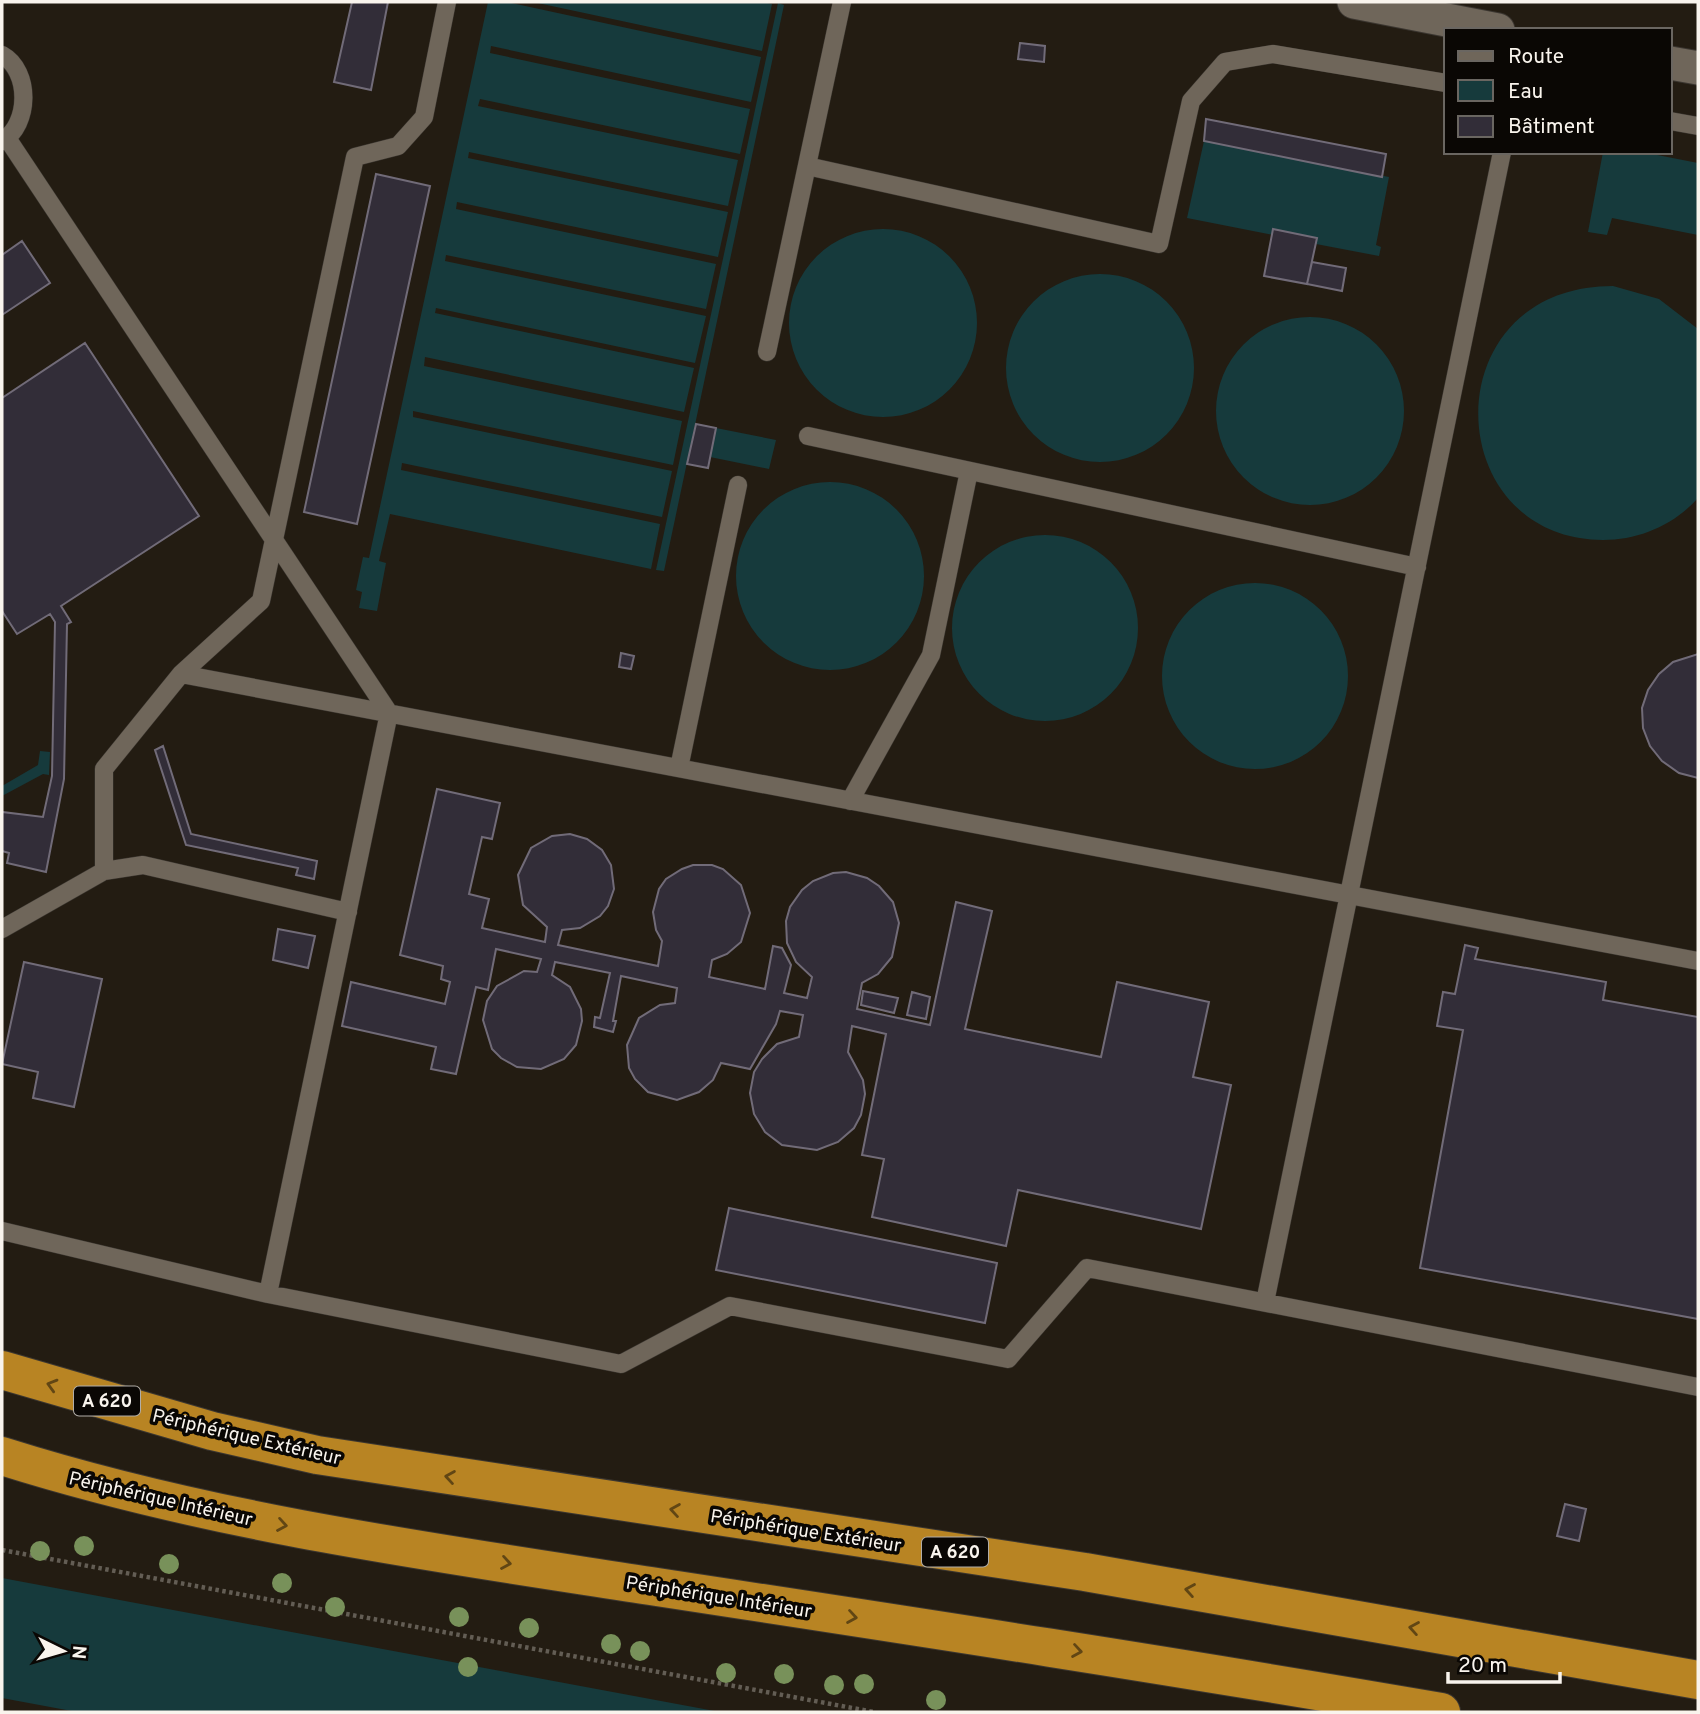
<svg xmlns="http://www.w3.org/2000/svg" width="1700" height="1714" font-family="Overpass,sans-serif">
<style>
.water{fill:#163a3c}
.building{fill:#322d38;stroke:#716b78;stroke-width:2}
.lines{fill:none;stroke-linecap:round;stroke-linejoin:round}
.service-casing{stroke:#3b3630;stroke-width:19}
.minor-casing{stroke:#3b3630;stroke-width:35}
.motorway-casing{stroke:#3b3630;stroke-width:40}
.path{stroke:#635d54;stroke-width:4.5;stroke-dasharray:3.5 3.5;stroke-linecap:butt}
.service{stroke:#6f665a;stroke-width:18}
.minor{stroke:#6f665a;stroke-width:33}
.motorway{stroke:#b88423;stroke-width:38}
.tree{fill:#78915a}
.oneway{stroke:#614614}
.labels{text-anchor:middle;stroke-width:7;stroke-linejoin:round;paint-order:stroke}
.shield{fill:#0a0704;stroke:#b1ada7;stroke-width:2}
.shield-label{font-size:18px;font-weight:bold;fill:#f9f4ed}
.street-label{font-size:19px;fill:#f9f4ed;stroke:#0a0704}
</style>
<rect width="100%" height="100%" fill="#231c12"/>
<path class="water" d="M488,2H507L761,57L751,102L491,46L490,53L750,109L740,154L480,99L478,106L738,160L728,206L469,152L468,158L728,212L718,257L457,202L456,209L716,264L706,309L446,255L445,261L706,316L695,363L436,308L435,313L694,368L684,412L425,357L424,366L682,421L673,465L413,411V417L672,471L662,517L402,463L401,470L660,524L651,569L390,514L379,561L386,563L377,611L359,608L362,592L356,590L363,557L369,558Z
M533,2H763L772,4L762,51Z
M778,3L784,5L664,571L656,570Z
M1204,141L1389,177L1376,245L1381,247L1379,256L1316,244L1317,238L1274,229L1273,235L1187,218Z
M1603,152H1642L1698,163V235L1612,218L1607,235L1588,232Z
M789 323a94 94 0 1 1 188 0a94 94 0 1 1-188 0Z
M1006 368a94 94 0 1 1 188 0a94 94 0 1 1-188 0Z
M1613,286L1659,299L1698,329V498C1674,525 1639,540 1603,540C1438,539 1432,286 1613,286Z
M1216 411a94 94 0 1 1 188 0a94 94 0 1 1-188 0Z
M716,428L776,440L769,469L710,457Z
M736 576a94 94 0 1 1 188 0a94 94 0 1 1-188 0Z
M952 628a93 93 0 1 1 186 0a93 93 0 1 1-186 0Z
M1162 676a93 93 0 1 1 186 0a93 93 0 1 1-186 0Z
M40,751L50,752L49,775L43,774L2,796V786L38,765Z
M2,1578L93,1595L720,1712H77L2,1698Z"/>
<path class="building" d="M352,2H388L371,90L334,82Z
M1020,43L1045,46L1044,62L1018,59Z
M1206,119L1386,154L1382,177L1204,141Z
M376,174L430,186L357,524L304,512Z
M1273,229L1317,238L1307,284L1264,276Z
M22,241L50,283L2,315V255Z
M1312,262L1346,268L1342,291L1307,284Z
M85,343L199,516L61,606L71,622L67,624L64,779L46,872L7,863L9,853L2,851V812L43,817L52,776L55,622L50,614L17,634L2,611V398Z
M696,424L716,428L708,468L687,464Z
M621,653L634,656L631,669L619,667Z
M1698,654V778L1679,773L1662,761L1650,746L1643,728L1642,708L1648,690L1659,674L1673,662Z
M163,746L191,834L317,861L314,879L296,875L298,868L186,845L155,750Z
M437,789L500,803L492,839L482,837L469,894L489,899L482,928L545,942L547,927L523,905L518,875L531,848L552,836L570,834L587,839L602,850L611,865L614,889L608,906L600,916L580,928L562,930L558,945L658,966L662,941L656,930L653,912L659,889L666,879L682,869L693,865H712L723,869L741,885L750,913L741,942L727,954L712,960L709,977L765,989L773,946L782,948L791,965L784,993L807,998L812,977L796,962L787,943L786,921L790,907L802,890L813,881L833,873L846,872L867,878L879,886L893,902L899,923L892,957L878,974L862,983L857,1009L930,1025L956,902L992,911L965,1029L1101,1057L1117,982L1209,1002L1193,1077L1231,1085L1201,1229L1018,1190L1006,1246L872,1217L884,1159L862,1155L886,1034L852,1026L848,1052L863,1080L865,1094L861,1115L854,1128L838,1142L817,1150L782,1145L765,1132L754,1114L750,1093L754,1072L762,1059L777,1044L799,1037L803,1015L780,1011L776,1024L750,1069L721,1063L713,1080L699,1092L677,1100L648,1092L635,1079L629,1068L627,1045L639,1018L660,1005L675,1003L677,988L621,976L613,1021H616L613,1032L594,1027L595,1017L600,1018L610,973L555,962L552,975L570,987L581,1009L582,1021L576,1045L564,1059L541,1069L517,1067L501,1058L492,1049L483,1020L487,1001L497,986L524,971L537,972L541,959L496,949L488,990L476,987L456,1074L431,1069L436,1047L342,1026L351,982L445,1004L450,982L441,979L443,966L400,955Z
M278,929L315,936L308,968L273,960Z
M1465,945L1478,948L1475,959L1606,982L1603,1000L1698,1017V1319L1420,1268L1463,1030L1437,1026L1443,992L1455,994Z
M24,962L102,979L74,1107L33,1098L38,1072L2,1064Z
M863,991L898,998L894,1013L861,1005Z
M912,992L930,997L926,1019L907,1015Z
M729,1208L997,1263L985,1323L716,1270Z
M1565,1504L1586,1509L1579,1541L1557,1536Z"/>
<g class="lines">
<g class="service-casing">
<path id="service" d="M2,55C31,71 30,125 2,141
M1670,121L1698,126
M7,138L389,713L268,1294
M807,166L1159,244L1191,101L1225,62L1273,54L1446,83
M767,352L842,2
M808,436L1417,567
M181,674L1698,961
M679,768L738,485
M850,801L931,655L969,471
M104,871V769L181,674L261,601L355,157L398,146L424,117L447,2
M2,929L104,871L143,865L348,912
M2,1231L268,1294L621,1364L730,1306L1008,1359L1087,1268L1698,1387
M1265,1302L1502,152"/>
</g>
<g class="minor-casing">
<path id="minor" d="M1354,2L1498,30
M1670,63L1698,68"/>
</g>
<g class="motorway-casing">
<path id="motorway" d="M2,1370L212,1431L317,1455L1085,1572L1698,1680
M2,1456C214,1523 438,1553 657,1587C919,1627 1180,1667 1441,1712"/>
</g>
<path class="path" d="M2,1550L874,1712"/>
<use href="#service" class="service"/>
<use href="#minor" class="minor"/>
<use href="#motorway" class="motorway"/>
</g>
<g class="tree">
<circle cx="84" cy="1546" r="10"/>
<circle cx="40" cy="1551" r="10"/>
<circle cx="169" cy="1564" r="10"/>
<circle cx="282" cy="1583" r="10"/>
<circle cx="335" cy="1607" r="10"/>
<circle cx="459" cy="1617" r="10"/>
<circle cx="529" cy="1628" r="10"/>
<circle cx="611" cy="1644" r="10"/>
<circle cx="640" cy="1651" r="10"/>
<circle cx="468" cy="1667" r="10"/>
<circle cx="726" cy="1673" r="10"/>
<circle cx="784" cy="1674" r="10"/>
<circle cx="864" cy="1684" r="10"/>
<circle cx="834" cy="1685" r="10"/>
<circle cx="936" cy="1700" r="10"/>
</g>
<defs><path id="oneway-chevron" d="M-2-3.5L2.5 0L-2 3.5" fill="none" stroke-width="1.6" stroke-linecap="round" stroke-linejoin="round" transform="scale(1.75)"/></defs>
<g class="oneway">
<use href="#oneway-chevron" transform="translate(52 1385) rotate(-164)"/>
<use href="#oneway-chevron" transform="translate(450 1477) rotate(-171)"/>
<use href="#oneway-chevron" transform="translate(675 1510) rotate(-171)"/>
<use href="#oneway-chevron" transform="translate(282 1525) rotate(10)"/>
<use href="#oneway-chevron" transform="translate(506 1563) rotate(10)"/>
<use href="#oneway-chevron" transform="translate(1190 1590) rotate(-170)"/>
<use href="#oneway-chevron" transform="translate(852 1617) rotate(9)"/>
<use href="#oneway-chevron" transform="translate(1414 1628) rotate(-170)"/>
<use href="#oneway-chevron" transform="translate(1077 1651) rotate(9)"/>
</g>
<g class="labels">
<g class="shield">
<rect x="74" y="1386.5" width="66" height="29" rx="5"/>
<rect x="922" y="1537.5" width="66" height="29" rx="5"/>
</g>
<g class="shield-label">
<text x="107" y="1407">A 620</text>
<text x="955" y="1558">A 620</text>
</g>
<g class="street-label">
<text transform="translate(247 1436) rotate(13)" y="7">Périphérique Extérieur</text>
<text transform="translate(161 1498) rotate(13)" y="7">Périphérique Intérieur</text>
<text transform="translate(806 1530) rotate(9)" y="7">Périphérique Extérieur</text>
<text transform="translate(719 1596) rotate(9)" y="7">Périphérique Intérieur</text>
</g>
</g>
<rect width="1700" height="1714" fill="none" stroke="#f9f4ed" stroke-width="7"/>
<rect x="1444" y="28" width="228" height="126" fill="#0a0704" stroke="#6a6661" stroke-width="2"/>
<rect x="1458" y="51" width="35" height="10" fill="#6f665a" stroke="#6a6661" stroke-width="2"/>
<text x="1508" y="63" font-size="21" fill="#f9f4ed">Route</text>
<rect x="1458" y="80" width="35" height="21" fill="#163a3c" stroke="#6a6661" stroke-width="2"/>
<text x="1508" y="98" font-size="21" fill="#f9f4ed">Eau</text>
<rect x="1458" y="116" width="35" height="21" fill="#322d38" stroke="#6a6661" stroke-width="2"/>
<text x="1508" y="133" font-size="21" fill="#f9f4ed">Bâtiment</text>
<g transform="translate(63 1651) rotate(95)" stroke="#0a0704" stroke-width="5" paint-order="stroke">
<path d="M0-5L12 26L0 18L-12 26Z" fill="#f9f4ed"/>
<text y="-10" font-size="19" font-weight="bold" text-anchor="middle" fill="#f9f4ed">N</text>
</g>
<path d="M1448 1672v10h112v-10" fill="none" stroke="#f9f4ed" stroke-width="3.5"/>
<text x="1458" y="1672" font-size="21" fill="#f9f4ed" stroke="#0a0704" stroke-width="5" paint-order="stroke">20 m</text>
</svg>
